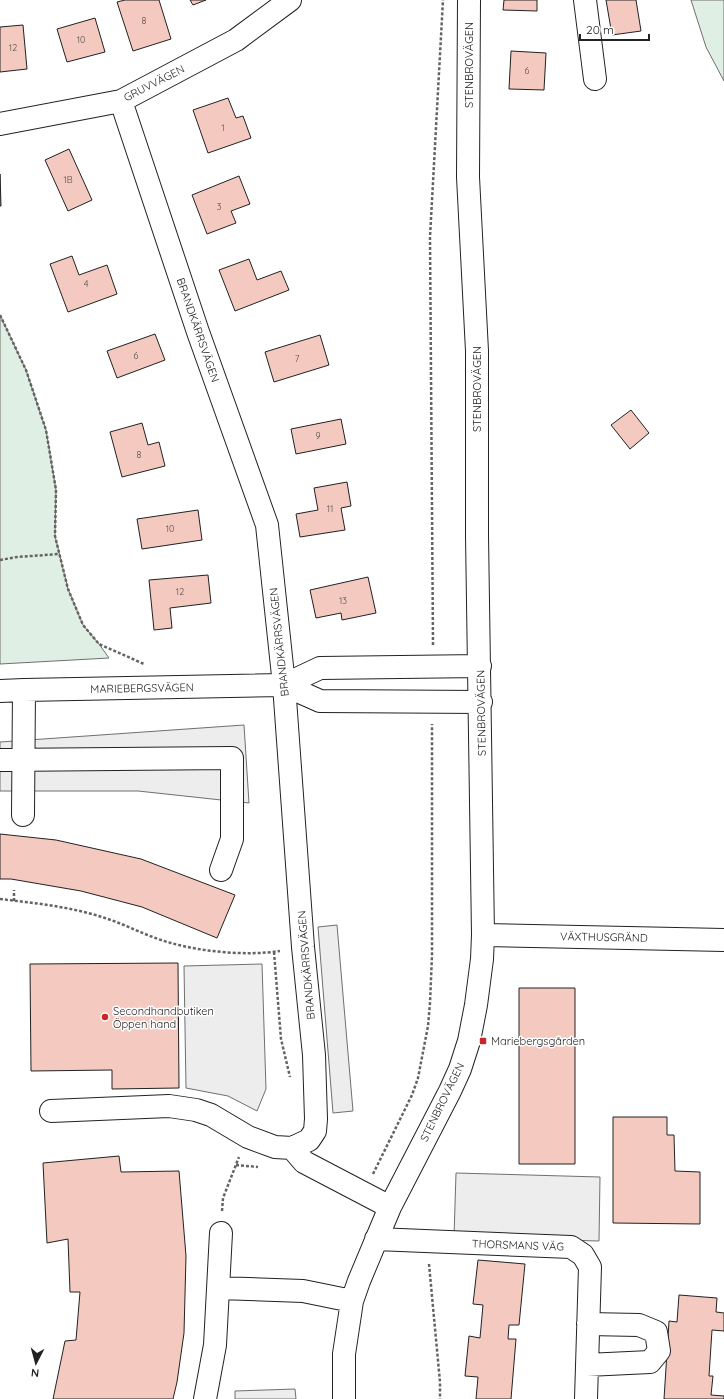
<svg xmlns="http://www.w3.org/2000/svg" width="724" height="1399" font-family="Quicksand,sans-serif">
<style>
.green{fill:#e0efe3;stroke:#6f6f6f}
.parking{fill:#ededed;stroke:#6f6f6f}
.building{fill:#f3c9c0;stroke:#222}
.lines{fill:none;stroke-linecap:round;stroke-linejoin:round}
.minor-casing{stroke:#222;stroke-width:24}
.path{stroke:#646464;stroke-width:2.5;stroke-dasharray:3 2;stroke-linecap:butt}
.minor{stroke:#fff;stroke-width:22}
.poi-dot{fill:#c62828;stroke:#fff;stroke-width:1.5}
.labels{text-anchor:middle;stroke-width:3;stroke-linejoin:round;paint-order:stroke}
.number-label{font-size:9px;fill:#564c4a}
.street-label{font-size:11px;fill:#222;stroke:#fff}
.poi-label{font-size:11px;fill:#222;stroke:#fff;text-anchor:start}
</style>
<rect width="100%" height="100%" fill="#fff"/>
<path class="green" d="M691,0H724V81L706,47Z
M0,315L26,370L46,430L56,490L55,536L68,589L83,625L99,644L109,658L0,664Z"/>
<path class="parking" d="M244,725L249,803L138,791H0V742Z
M337,925L353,1111L333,1113L318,927Z
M262,964L266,1089L257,1111L228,1096L186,1088L184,966Z
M456,1173L600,1177L599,1241L454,1237Z
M295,1389L296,1399H235V1391Z"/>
<path class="building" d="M125,0H159L171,39L133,51L117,2Z
M190,0H206L193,5Z
M504,0H537V11L503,10Z
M606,0H636L641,31L612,35Z
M95,18L105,52L67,62L57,29Z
M23,25L27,69L0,72V27Z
M511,51L546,53L544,90L509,89Z
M228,98L236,118L243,116L251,138L208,153L193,110Z
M69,149L92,200L68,211L45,160Z
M0,174L1,206H0Z
M239,176L250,204L231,211L236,223L207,234L192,195Z
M72,256L79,275L107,265L117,294L68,312L50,264Z
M249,259L257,280L281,271L289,290L235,311L219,270Z
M155,334L165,360L117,378L107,351Z
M320,335L329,365L274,382L265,352Z
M631,410L649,433L630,449L611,425Z
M341,419L346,444L296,454L291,429Z
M142,423L148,445L159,442L165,466L122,477L110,432Z
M347,482L351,506L341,508L345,530L300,537L296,514L318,510L314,488Z
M198,510L202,540L142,549L137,519Z
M208,575L211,603L170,608L172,628L154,630L149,580Z
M368,577L376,613L342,620L341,613L316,618L310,590Z
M0,834L56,840L141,859L235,895L217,938L142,907L81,891L11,879H0Z
M178,963L179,1088L112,1089V1070L31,1071L30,964Z
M519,988H575V1164H519Z
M613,1117H667V1135H674L675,1171L700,1172V1224L613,1223Z
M119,1156L121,1172L179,1171L186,1256L184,1333L177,1382L173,1399H53L65,1341L76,1340L80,1292H70L68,1239L47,1243L43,1163Z
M478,1260L525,1264L519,1325H509L508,1339H516L511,1399H476L478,1377L465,1376L469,1336L480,1338L483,1305L473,1304Z
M679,1295L717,1298L716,1312L724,1313V1331L712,1330L709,1376H713L711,1395L724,1396V1399H664L669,1321L677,1322Z"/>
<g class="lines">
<g class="minor-casing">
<path id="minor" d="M585,0L595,79
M0,124L121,101L236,40L290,0
M284,685L320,668L480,666
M0,691L24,690L284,685L320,701L481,702
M0,760L232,758V839L221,870
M23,815L24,690
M483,935L724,940
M51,1111L169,1106L196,1110L211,1115L248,1137L275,1147L292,1148L309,1140L315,1131L316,1119L314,1055L303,947L284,685L267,525L198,332L121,101
M292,1148L304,1162L390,1207
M376,1239L571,1247L583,1255L590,1267L586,1399
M219,1288L303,1291L352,1301
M587,1365L650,1362L659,1351L656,1332L639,1325L588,1324
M205,1399L215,1345L221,1233
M344,1399V1354L352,1301L359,1281L390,1207L450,1091L460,1069L469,1041L476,1005L482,959L483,935L477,535V351L468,177L469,0"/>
</g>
<path class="path" d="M0,315L26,370L46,430L56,490L55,536L68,589L83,625L99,644L144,664
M0,560L17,557L59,554
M433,645L430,237L443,0
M0,899C35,903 72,907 105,918C127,925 148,937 171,943C203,952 247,956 280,951
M14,901V890
M274,952L281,1039L290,1077
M236,1165L258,1167
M373,1174L412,1095L418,1078L428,1026L430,1003L432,955V724
M222,1211L223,1198L239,1157
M429,1264L440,1382V1399"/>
<use href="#minor" class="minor"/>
</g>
<g class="poi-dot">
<circle cx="105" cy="1017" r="4"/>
<rect x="479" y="1037" width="8" height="8" rx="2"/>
</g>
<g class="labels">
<g class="number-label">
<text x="144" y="24">8</text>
<text x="81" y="43">10</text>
<text x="13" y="51">12</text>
<text x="527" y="74">6</text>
<text x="223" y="131">1</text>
<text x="68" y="183">1B</text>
<text x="219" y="210">3</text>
<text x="86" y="287">4</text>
<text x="136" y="359">6</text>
<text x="297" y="362">7</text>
<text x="318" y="439">9</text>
<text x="139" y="458">8</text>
<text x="330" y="512">11</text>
<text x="170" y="532">10</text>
<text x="180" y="595">12</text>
<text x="343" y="604">13</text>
</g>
<g class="street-label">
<text transform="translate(469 65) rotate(-90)" y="4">STENBROVÄGEN</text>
<text transform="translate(154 83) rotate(-27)" y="4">GRUVVÄGEN</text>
<text transform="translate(198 330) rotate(71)" y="4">BRANDKÄRRSVÄGEN</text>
<text transform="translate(477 389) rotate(-90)" y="4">STENBROVÄGEN</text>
<text transform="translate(279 642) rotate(-96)" y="4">BRANDKÄRRSVÄGEN</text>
<text transform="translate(142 688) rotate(-1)" y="4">MARIEBERGSVÄGEN</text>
<text transform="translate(481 713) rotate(-91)" y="4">STENBROVÄGEN</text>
<text transform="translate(604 937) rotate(1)" y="4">VÄXTHUSGRÄND</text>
<text transform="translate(306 965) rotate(-95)" y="4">BRANDKÄRRSVÄGEN</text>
<text transform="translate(442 1102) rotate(-64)" y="4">STENBROVÄGEN</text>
<text transform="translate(518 1245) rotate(2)" y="4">THORSMANS VÄG</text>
</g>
<g class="poi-label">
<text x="113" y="1015">Secondhandbutiken<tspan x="113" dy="13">Öppen hand</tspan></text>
<text x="491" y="1045">Mariebergsgården</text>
</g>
</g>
<g transform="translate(36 1363) rotate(186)" stroke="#ffffff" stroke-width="3" paint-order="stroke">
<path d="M0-3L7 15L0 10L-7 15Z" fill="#222222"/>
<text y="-6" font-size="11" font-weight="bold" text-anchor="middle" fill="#222222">N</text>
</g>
<path d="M580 34v6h69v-6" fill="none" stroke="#222222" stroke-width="2"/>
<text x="586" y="34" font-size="12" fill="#222222" stroke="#ffffff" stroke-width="3" paint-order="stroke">20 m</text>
</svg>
